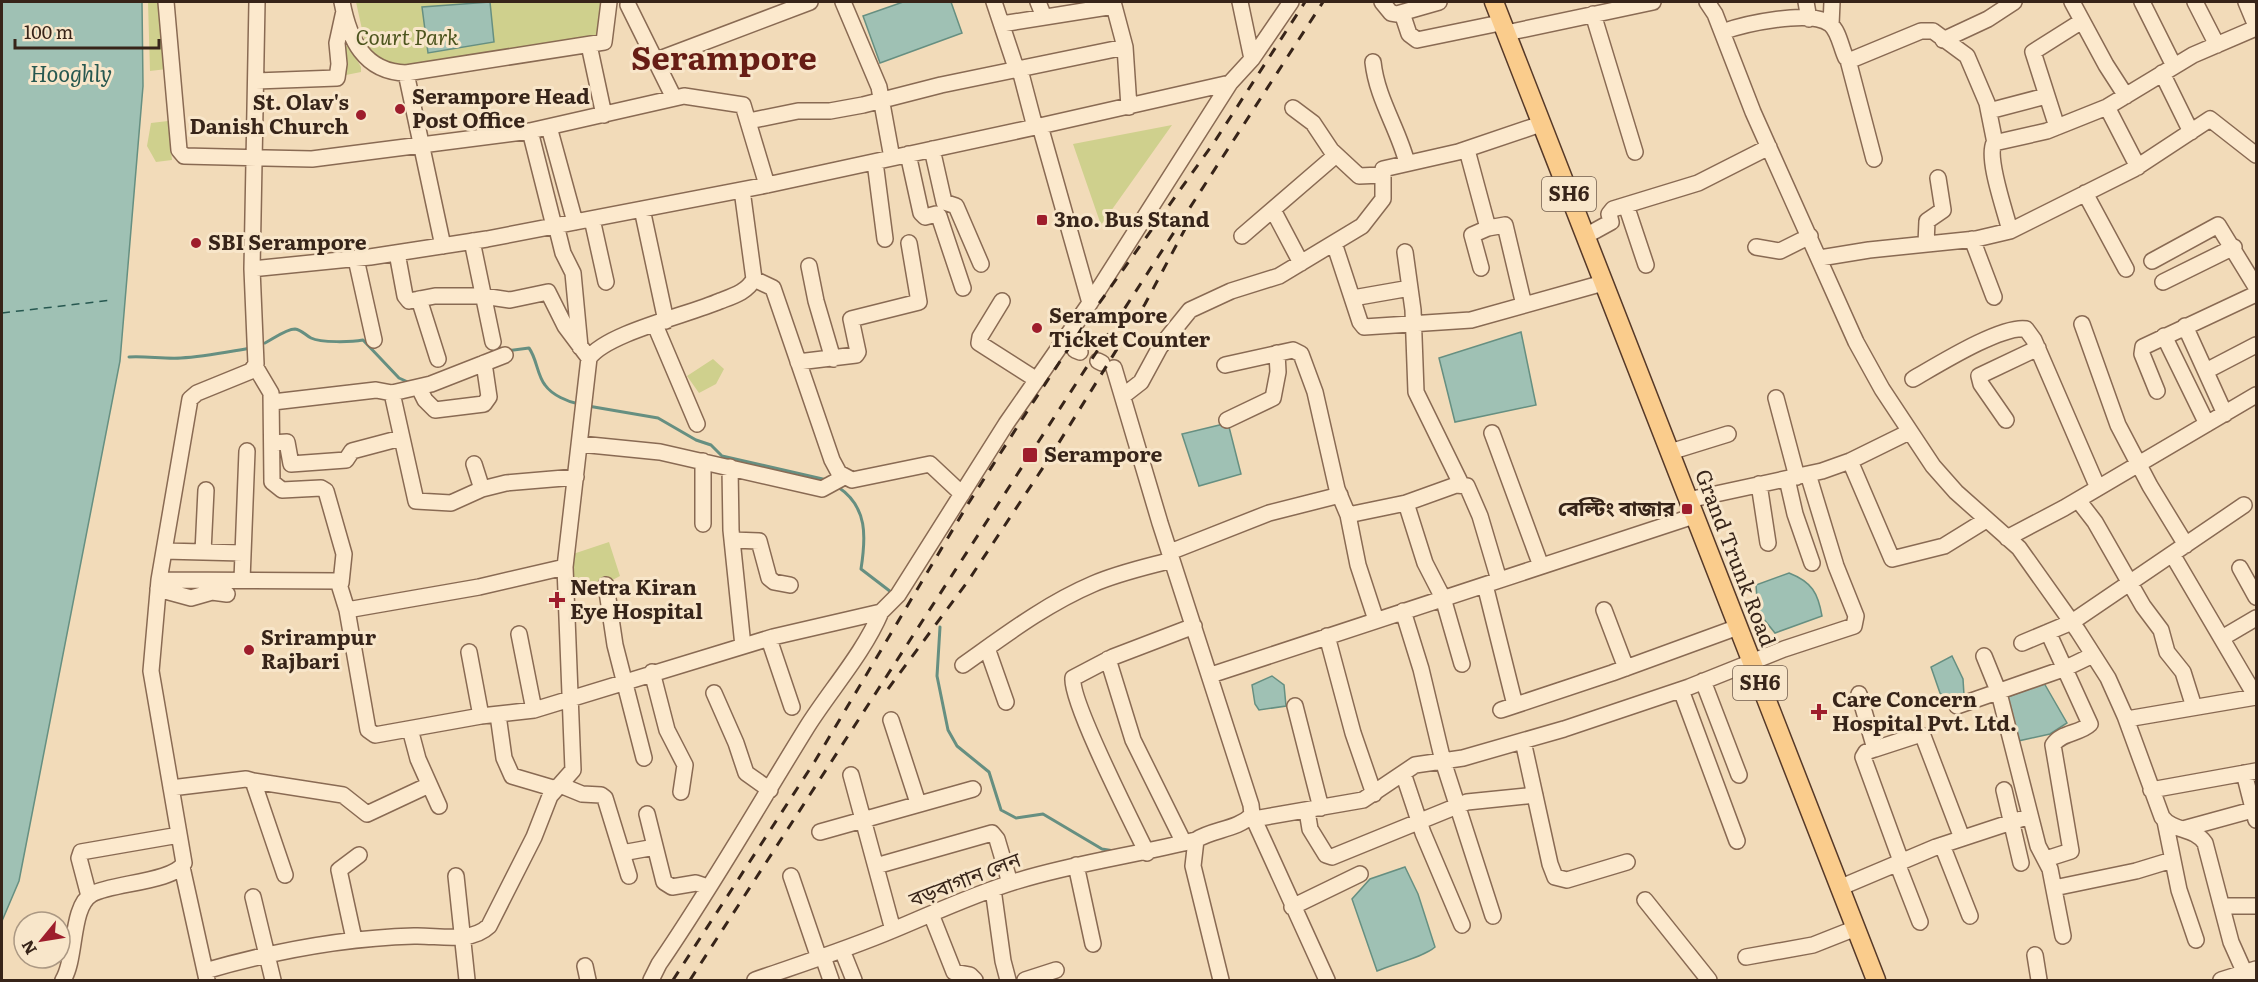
<svg xmlns="http://www.w3.org/2000/svg" width="2258" height="982" font-family="Literata,'Noto Sans Bengali',serif">
<style>
.green{fill:#cfd08d}
.water{fill:#9fc1b4;stroke:#668f81;stroke-width:1.5}
.lines{fill:none;stroke-linecap:round;stroke-linejoin:round}
.stream{stroke:#668f81;stroke-width:3}
.ferry{stroke:#275850;stroke-width:1.5;stroke-dasharray:8 6;stroke-linecap:butt}
.minor-casing{stroke:#896a53;stroke-width:18}
.major-casing{stroke:#563928;stroke-width:21}
.minor{stroke:#fce9cd;stroke-width:15}
.major{stroke:#facc8c;stroke-width:18}
.rail{stroke:#372419;stroke-width:3;stroke-dasharray:10 10;stroke-linecap:butt}
.poi-dot{fill:#9e1d2c;stroke:#f8e6ca;stroke-width:2}
.labels{text-anchor:middle;stroke-width:6;stroke-linejoin:round;paint-order:stroke}
.shield{fill:#f8e6ca;stroke:#715e4e;stroke-width:1.5}
.shield-label{font-size:20px;font-weight:bold;fill:#372419}
.park-label{font-size:21px;font-style:italic;fill:#4d551e;stroke:#f8e6ca}
.poi-label{font-size:21px;font-weight:bold;fill:#372419;stroke:#f8e6ca;text-anchor:start}
.street-label{font-size:21px;fill:#372419;stroke:#f8e6ca}
.water-label{font-size:22px;font-style:italic;fill:#275850;stroke:#f8e6ca}
.town-label{font-size:33px;font-weight:bold;fill:#671d15;stroke:#f8e6ca}
</style>
<rect width="100%" height="100%" fill="#f2dbb9"/>
<path class="green" d="M148,2H162L167,69L150,71Z
M356,2H600V39L395,78L367,52Z
M348,45L361,67V72L346,75L342,71L345,47Z
M168,121L172,160L156,162L147,146L151,123Z
M1172,125L1101,225L1073,144Z
M713,359L724,369L716,384L699,393L687,376Z
M609,542L620,576L603,585L565,590L573,554Z"/>
<path class="water" d="M2,2H142L143,86L120,361L19,881L2,921Z
M490,2L494,42L428,53L422,7Z
M903,2H951L962,33L880,63L863,16Z
M1521,332L1536,405L1455,422L1439,358Z
M1228,423L1241,474L1199,486L1182,434Z
M1789,573C1812,582 1818,593 1822,616L1775,633L1758,612L1756,585Z
M1952,656L1963,679L1964,695L1955,705L1940,693L1931,667Z
M1272,676L1284,685L1286,706L1259,710L1255,704L1252,685Z
M2044,683L2067,723L2050,734L2018,741L2005,698Z
M1405,867L1418,894L1435,947C1424,957 1393,964 1377,971L1352,899L1370,879Z"/>
<g class="lines">
<path class="stream" d="M265,343C273,339 286,329 295,329C302,330 305,335 311,338C321,343 352,342 363,340L399,378L410,383
M506,351L529,348C537,359 537,375 545,385C552,395 568,402 579,404
M129,357C147,356 163,359 181,358C204,357 227,352 251,348
M588,406L658,418L696,440L711,445L722,456L827,480
M838,487C868,507 866,537 861,569L891,592
M940,627L937,676L948,730L957,746L989,772L1001,810L1016,818L1043,814L1102,849L1114,851"/>
<path class="ferry" d="M2,313L112,300"/>
<g class="minor-casing">
<path id="minor" d="M166,2L179,150L184,156L312,159L530,131L684,96L743,105L767,185
M342,2C349,39 364,72 406,73L604,42L609,2
M843,2L879,87L892,158
M994,2L1017,71
M1038,2L1044,17
M1113,2L1125,47L1129,107
M1240,2L1252,59
M1382,2L1391,13L1397,14L1439,2
M1707,2L1715,14L1753,112L1856,342L1882,389L1933,466L1956,492L2019,548L2078,631L2108,678L2125,716L2162,817C2173,832 2194,827 2205,843L2231,942L2248,980
M1806,2L1809,19
M2072,2L2106,65L2126,96
M2142,2L2174,66
M2195,2L2217,45
M2246,2L2256,26
M628,5L674,98
M1402,13L1409,34L1417,40L1495,24
M1593,14L1635,152
M1002,24L1114,6
M1831,25L1832,2
M1511,32L1653,2
M1722,32C1744,24 1810,9 1830,24C1839,31 1841,48 1846,58L1851,60L1921,31H1933L1967,56L1987,103L1995,143
M1943,40L1988,19L2014,2
M589,45L604,115
M657,60L810,2
M1848,60L1874,159
M1373,62C1377,99 1398,128 1407,163
M1020,70L1035,127
M406,73L443,246
M2162,73L2191,132
M256,81L337,78L339,64L337,43L344,11
M2107,107L2138,167
M1293,108L1313,123L1331,150L1359,176L1382,175
M1989,111L2046,96
M749,121L798,111H830L863,105L941,85L1125,47
M1040,126L1230,83L1252,59L1291,2
M549,127L575,222
M2057,127L2033,52L2082,21
M530,131L554,226
M932,149L944,202L956,206L981,264
M1467,150L1488,228
M908,154L921,213L925,217L936,214L939,216L963,288
M875,162L885,239
M2085,193L2126,269
M1626,205L1646,265
M642,209L666,321
M1273,210L1301,263
M592,219L606,282
M556,225L563,253L573,273L580,347
M2010,231C2006,213 1986,159 1994,143L2047,131L2107,107L2193,55L2256,28
M1591,233L1611,222L1609,214L1613,209L1698,183L1769,147
M1242,236L1336,155
M1972,239L1994,297
M472,241L493,342
M1334,243L1360,322L1364,327L1471,320L1596,285
M1926,244L1927,221L1943,210L1938,178
M1756,247L1780,251L1810,236
M1405,252L1413,310L1416,392L1461,484
M397,253L405,296L409,301L435,296H483L510,300L548,292L565,326L589,358
M1820,258L1869,250L1976,239L2010,231L2134,169L2210,119L2256,155
M356,259L374,340
M2152,261L2218,225L2256,287
M809,266L816,301L833,359
M1481,268L1472,235L1488,228L1505,225L1524,305
M754,279L773,288L832,460L839,473L852,480L930,464L962,494
M2163,282L2234,247
M1353,298L1410,288
M419,299L438,359
M1002,301L980,337L979,343L1037,380
M1090,303L1230,83
M2082,324L2118,425L2150,486L2186,545
M655,325L697,424
M2185,326L2225,414
M2164,336L2207,424
M1075,350L1080,352
M1098,361L1102,363
M798,362L856,355L858,352L851,319L919,302L909,243
M1225,365L1293,350L1301,354L1315,392L1337,489L1348,515L1406,503L1425,563L1443,598L1462,664
M255,366L271,393L272,482L282,490L321,488L326,491L344,554L341,583
M1114,368L1160,523L1251,805L1252,815C1237,830 1213,829 1196,840L1193,866L1221,980
M2206,371L2256,345
M1913,379C1936,366 2001,325 2026,329L2034,340L2098,488
M419,388L425,400L435,410L484,404L489,397L484,363
M2157,391L2142,354L2143,347L2256,294
M392,393L431,384L505,355
M1123,396L1141,382L1160,347L1190,310L1231,291L1279,276L1362,226L1383,199V169L1458,152L1535,126
M1776,398L1797,477
M273,402L376,390L392,393L416,501L451,503L482,489L474,464
M1227,420L1273,398L1278,372L1277,353
M2006,420L1981,384L1979,376L2038,348
M1492,433L1541,566
M272,443L287,442L291,464L346,460L352,451L401,438
M580,444L660,452L822,489L844,477
M1670,452L1728,434
M1850,461L1892,559L1944,546L1986,520
M730,467L731,530L743,646
M1787,479L1795,514L1812,563
M1759,484L1768,543
M482,489L506,483L576,477
M1688,500L1822,471L1850,461L1909,432
M2078,500L2095,522L2143,606L2161,630L2167,652L2183,672L2194,707
M1406,503L1456,485L1467,486L1480,516L1499,580
M1348,515L1358,565L1376,620
M703,524V461
M2007,538L2064,508L2256,395
M732,540L759,541L769,578L774,582L790,585
M164,551L243,553
M203,552L206,490
M1170,552L1269,513L1340,495
M2172,554L2256,697
M565,567L589,358C607,333 688,315 720,301C733,296 747,292 754,279L742,190
M2240,568L2256,597
M159,580L338,581L347,610L368,730L375,735L481,716L534,710L773,637L881,612L898,595L1006,424L1090,303L1040,126L767,185L487,239L370,257L252,269
M242,580L247,451
M606,585L615,645L644,758
M1485,585L1515,705
M158,589L191,598L212,592L227,594
M1604,610L1626,668
M1403,611L1421,669L1443,761L1493,916
M519,634L534,710
M1327,636L1353,733L1374,794
M2222,638L2256,618
M769,639L792,707
M2022,643L2072,622L2244,505
M987,648L1006,702
M469,652L481,716
M1984,656L1999,693L2038,846L2050,869L2063,936
M1108,659L1133,740L1184,843
M963,665C1004,636 1046,604 1093,584C1118,573 1146,567 1172,560
M652,672L667,730L685,765L681,792
M1211,675L1694,516
M1703,681L1739,775
M1681,690L1737,841
M714,693L736,743L746,773L770,790
M1859,694L1875,749L1918,735L1923,736L1962,838
M1295,706L1321,808
M1957,706L2066,668L2093,655
M1501,710L1612,673L1738,627
M498,715L504,758L512,776L556,789
M2127,719L2256,697
M891,720L918,803
M410,729L418,759L439,806
M1523,741L1550,864L1555,877L1567,880L1627,862
M1875,749L1866,752L1863,757L1901,861
M1403,773L1423,833L1462,925
M2244,773L2256,820
M851,775L893,930
M253,781L343,795L367,814L429,785
M560,785L582,794L601,795L605,798L629,876
M171,788L246,779L253,781L285,875
M2004,790L2021,863
M2151,790L2256,771
M1307,811L1310,829L1326,855L1332,857L1467,802L1535,795
M647,814L664,882L672,887L696,883L708,887
M1252,815L1327,980
M1254,819L1363,800L1415,765L1463,758L1564,729L1689,687L1784,649L1854,626L1856,616L1836,566L1808,474
M2165,821L2179,890L2196,940
M2183,829L2256,809
M820,832L973,789
M1942,845L1970,916
M622,853L655,847
M1147,853C1133,824 1070,701 1073,678L1113,657L1194,626
M2046,859L2071,851L2053,745C2061,732 2080,734 2090,724L2048,632
M1897,863L1920,922
M1076,865L1093,944
M876,866L992,833L997,839L1010,883
M182,867L207,980
M456,876L467,980
M791,876L819,958
M1839,888L1936,847L2030,816
M2054,888L2136,871L2172,860
M993,889L1003,961L1008,980
M89,896L79,858L81,852L179,835
M253,897L273,980
M1645,900L1709,980
M2222,906H2256
M1292,907L1360,874
M931,914L954,972L970,975L975,980
M354,939L339,870L359,855
M842,950L854,980
M2035,955L2039,980
M823,957L831,980
M1746,957L1813,945L1856,928
M585,966L588,980
M205,971C274,951 342,938 414,936C438,935 470,944 489,926L534,837L550,796L573,770L565,567L479,587L347,610
M63,980C77,958 70,907 92,894C112,883 174,882 184,863L151,671L159,580L190,399L197,393L251,371L256,364L252,269L257,2
M651,980L659,964C712,887 758,806 807,727C831,689 863,654 881,612
M755,980C801,964 848,949 893,930C934,913 974,894 1017,881C1075,863 1136,855 1196,840
M1025,980L1056,970
M2221,980L2256,969"/>
</g>
<g class="major-casing">
<path id="major" d="M1494,2L1876,980"/>
</g>
<use href="#minor" class="minor"/>
<use href="#major" class="major"/>
<path class="rail" d="M888,689L968,581L1050,457L1145,304L1185,229
M673,980L815,761L968,504L1028,410L1090,316L1215,141L1305,2
M690,980L1323,2"/>
</g>
<g class="poi-dot">
<circle cx="400" cy="109" r="6"/>
<circle cx="361" cy="115" r="6"/>
<rect x="1036" y="214" width="12" height="12" rx="3"/>
<circle cx="196" cy="243" r="6"/>
<circle cx="1037" cy="328" r="6"/>
<rect x="1022" y="447" width="16" height="16" rx="3"/>
<rect x="1681" y="503" width="12" height="12" rx="3"/>
<path d="M554 591h6v6h6v6h-6v6h-6v-6h-6v-6h6z"/>
<circle cx="249" cy="650" r="6"/>
<path d="M1816 703h6v6h6v6h-6v6h-6v-6h-6v-6h6z"/>
</g>
<g class="labels">
<g class="shield">
<rect x="1542" y="177" width="54" height="34" rx="4.5"/>
<rect x="1733" y="666" width="54" height="34" rx="4.5"/>
</g>
<g class="shield-label">
<text x="1569" y="201">SH6</text>
<text x="1760" y="690">SH6</text>
</g>
<g class="park-label">
<text x="407" y="45">Court Park</text>
</g>
<g class="poi-label">
<text x="412" y="104">Serampore Head<tspan x="412" dy="24">Post Office</tspan></text>
<text x="349" y="110" text-anchor="end">St. Olav's<tspan x="349" dy="24">Danish Church</tspan></text>
<text x="1054" y="227">3no. Bus Stand</text>
<text x="208" y="250">SBI Serampore</text>
<text x="1049" y="323">Serampore<tspan x="1049" dy="24">Ticket Counter</tspan></text>
<text x="1044" y="462">Serampore</text>
<text x="1675" y="516" text-anchor="end">বেল্টিং বাজার</text>
<text x="570" y="595">Netra Kiran<tspan x="570" dy="24">Eye Hospital</tspan></text>
<text x="261" y="645">Srirampur<tspan x="261" dy="24">Rajbari</tspan></text>
<text x="1832" y="707">Care Concern<tspan x="1832" dy="24">Hospital Pvt. Ltd.</tspan></text>
</g>
<g class="street-label">
<text transform="translate(1735 558) rotate(69)" y="7">Grand Trunk Road</text>
<text transform="translate(965 880) rotate(-21)" y="7">বড়বাগান লেন</text>
</g>
<g class="water-label">
<text x="71" y="82">Hooghly</text>
</g>
<g class="town-label">
<text x="724" y="70">Serampore</text>
</g>
</g>
<rect width="2258" height="982" fill="none" stroke="#372419" stroke-width="6"/>
<g transform="translate(42 940) rotate(240)"><circle r="28" fill="#f8e6ca" stroke="#ab9883" stroke-width="1.5"/>
<path d="M0-4.5L10 22L0 15L-10 22Z" fill="#9e1d2c"/>
<text y="-9" font-size="16" font-weight="bold" text-anchor="middle" fill="#372419">N</text>
</g>
<path d="M15 39v9h144v-9" fill="none" stroke="#372419" stroke-width="3"/>
<text x="24" y="39" font-size="18" fill="#372419" stroke="#f8e6ca" stroke-width="4.5" paint-order="stroke">100 m</text>
</svg>
